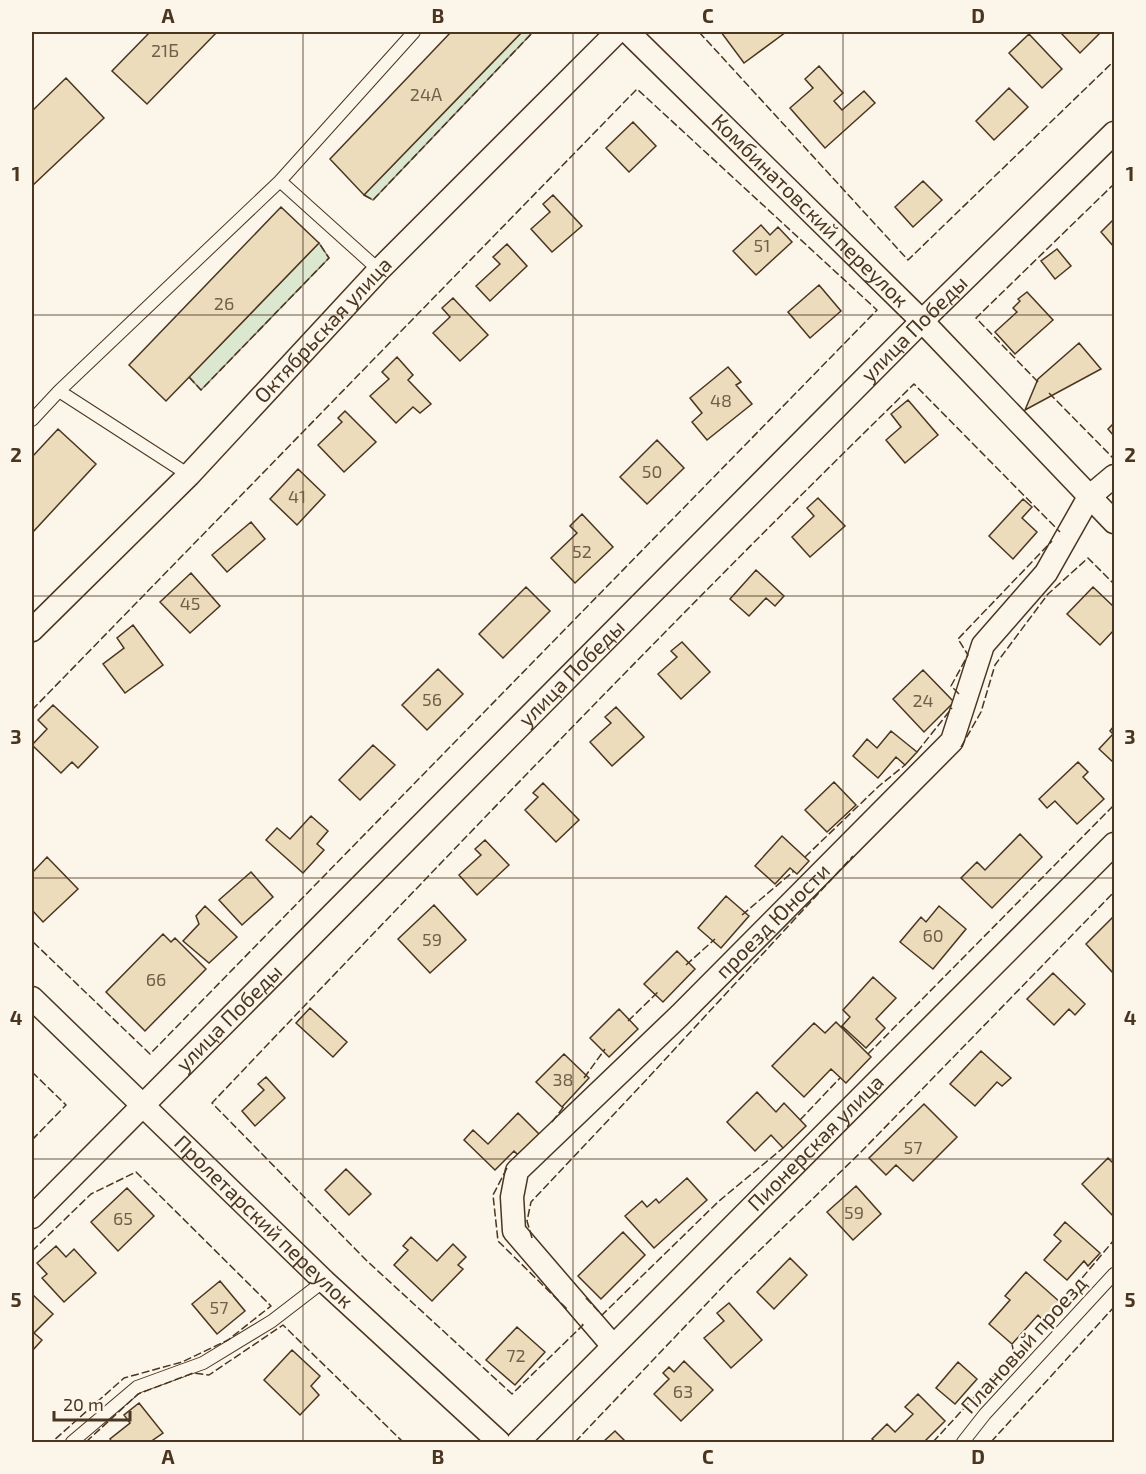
<svg xmlns="http://www.w3.org/2000/svg" width="1146" height="1474" font-family="'Exo 2',sans-serif">
<style>
.green{fill:#dce7d0;stroke:#887966;stroke-width:1.5}
.building{fill:#ecdcbc;stroke:#4a3520;stroke-width:1.5}
.lines{fill:none;stroke-linecap:round;stroke-linejoin:round}
.lane-casing{stroke:#4a3520;stroke-width:14}
.street-casing{stroke:#4a3520;stroke-width:25}
.lane{stroke:#fbf6e9;stroke-width:12}
.street{stroke:#fbf6e9;stroke-width:22}
.fence{stroke:#4a3520;stroke-width:1.5;stroke-dasharray:8 3;stroke-linecap:butt}
.grid{fill:none;stroke:#4a3520;stroke-width:1.5;stroke-opacity:0.55}
.labels{text-anchor:middle;stroke-width:4.5;stroke-linejoin:round;paint-order:stroke}
.number-label{font-size:18px;fill:#725f47}
.street-label{font-size:21px;fill:#4a3520;stroke:#fbf6e9}
.neatline{fill:none;stroke:#4a3520;stroke-width:2}
.grid-label{font-size:20px;text-anchor:middle;font-weight:bold;fill:#4a3520}
</style>
<rect width="100%" height="100%" fill="#fbf6e9"/>
<path class="green" d="M522,32H533L373,200L364,195Z
M319,243L329,258L201,390L189,377Z"/>
<path class="building" d="M150,32H217L147,104L112,71Z
M451,32H522L364,195L330,159Z
M721,32H786L744,63Z
M1062,32H1101L1080,53L1061,33Z
M1029,34L1062,69L1042,88L1009,53Z
M819,66L843,93L834,101L842,110L864,91L875,103L825,148L790,108L813,88L805,79Z
M66,78L104,118L32,186V111Z
M1009,88L1028,107L994,140L976,121Z
M633,122L656,146L629,172L606,148Z
M923,181L942,200L913,227L895,207Z
M553,195L582,226L552,252L531,229L550,212L543,204Z
M281,207L319,243L166,401L129,365Z
M1114,219V247L1101,232Z
M761,225L770,235L778,227L792,242L756,275L733,251Z
M507,244L527,266L490,301L476,286L500,264L493,257Z
M1057,249L1071,266L1055,279L1041,261Z
M819,285L841,311L810,338L788,312Z
M1027,292L1053,320L1015,354L995,332L1017,312L1013,308L1020,301L1018,299Z
M453,298L488,335L460,361L433,333L450,317L442,308Z
M1079,343L1101,369L1025,410L1038,379Z
M397,357L413,375L408,380L431,404L420,413L413,407L396,423L370,396L389,379L382,372Z
M728,367L741,382L736,385L752,404L707,440L692,422L702,413L690,398Z
M908,400L938,435L905,463L886,440L901,427L891,414Z
M345,411L376,442L344,472L318,445L342,422L338,418Z
M1114,423V436L1108,429Z
M58,429L96,464L32,533V457Z
M657,440L684,468L647,504L620,477Z
M298,469L325,495L297,525L270,499Z
M818,498L845,526L810,557L792,537L814,516L807,508Z
M1023,499L1032,507L1022,518L1037,532L1013,559L989,536Z
M582,514L613,547L575,583L551,558L577,533L570,526Z
M251,522L265,539L227,572L212,555Z
M756,570L784,596L775,606L766,598L749,616L730,599Z
M191,573L220,606L190,633L160,602Z
M526,587L550,611L503,658L479,634Z
M1093,587L1114,607V630L1100,645L1067,614Z
M133,625L163,665L125,693L103,664L124,648L117,638Z
M682,642L710,672L681,699L658,674L677,657L671,651Z
M438,669L463,694L427,730L402,705Z
M923,670L954,702L924,732L893,699Z
M53,705L98,747L78,768L72,762L61,773L32,745L47,729L38,720Z
M616,707L644,737L612,766L590,742L611,723L605,717Z
M1114,726V763L1099,749L1113,734L1110,731Z
M891,731L917,752L905,765L896,757L878,778L853,756L867,739L877,748Z
M373,745L395,765L360,800L339,780Z
M1078,762L1088,772L1083,777L1104,799L1077,824L1055,801L1047,808L1039,799Z
M834,782L856,805L827,832L805,810Z
M543,783L579,820L556,842L525,810L538,797L533,793Z
M311,816L328,831L317,844L324,850L303,873L266,840L277,828L290,839Z
M1020,834L1042,857L992,908L961,878L977,862L985,870Z
M782,836L809,861L797,874L790,868L775,884L755,866Z
M485,840L509,865L477,895L459,875L481,855L475,849Z
M47,857L78,889L43,922L32,910V873Z
M251,872L273,897L242,925L219,900Z
M726,896L749,916L721,948L698,928Z
M434,905L466,940L430,973L398,939Z
M205,906L237,937L209,963L183,941L199,924L196,916Z
M939,906L966,929L933,969L900,942L921,917L926,922Z
M1114,916V974L1086,944Z
M163,934L171,942L175,938L206,969L145,1031L106,992Z
M677,951L695,969L663,1002L644,984Z
M1053,973L1085,1004L1075,1015L1069,1009L1054,1025L1027,999Z
M873,977L896,998L876,1019L885,1028L866,1048L842,1026L850,1017L843,1010Z
M310,1008L347,1042L333,1057L296,1023Z
M619,1009L638,1029L609,1057L590,1038Z
M836,1022L871,1057L846,1083L831,1069L804,1097L772,1066L814,1023L825,1033Z
M981,1051L1011,1078L1002,1086L997,1082L975,1106L950,1084Z
M564,1054L589,1078L562,1107L536,1082Z
M266,1077L285,1098L255,1126L242,1111L264,1090L258,1084Z
M757,1092L776,1112L784,1103L806,1126L783,1148L771,1135L755,1151L727,1122Z
M924,1104L957,1137L913,1181L896,1165L886,1175L869,1158Z
M518,1113L542,1137L521,1158L514,1151L495,1170L464,1140L473,1130L488,1144Z
M1108,1158L1114,1164V1217L1082,1184Z
M346,1169L371,1194L349,1215L325,1190Z
M687,1178L707,1200L654,1248L625,1216L642,1201L647,1207L656,1199L659,1203Z
M856,1186L881,1214L853,1240L827,1212Z
M127,1188L154,1216L118,1251L91,1222Z
M1065,1222L1100,1253L1088,1266L1084,1261L1067,1280L1044,1260L1061,1241L1054,1235Z
M623,1232L645,1255L601,1299L578,1276Z
M411,1237L437,1261L453,1244L466,1257L458,1265L463,1269L432,1301L394,1265L408,1250L403,1246Z
M56,1246L66,1257L74,1249L96,1273L64,1302L42,1278L47,1274L37,1263Z
M790,1258L807,1275L774,1309L757,1292Z
M1026,1272L1061,1303L1044,1321L1038,1315L1012,1344L989,1324L1010,1300L1005,1296Z
M220,1281L245,1311L217,1334L192,1304Z
M32,1294L53,1314L34,1333L42,1340L32,1351Z
M729,1303L762,1340L731,1368L704,1338L724,1321L717,1313Z
M517,1327L545,1352L515,1385L486,1360Z
M292,1350L320,1376L311,1386L319,1395L300,1415L264,1380Z
M684,1361L713,1390L681,1421L654,1394L669,1379L663,1373L669,1367L674,1372Z
M958,1362L977,1379L955,1404L936,1388Z
M918,1394L945,1421L924,1442H876L872,1439L887,1424L895,1432L913,1414L905,1407Z
M139,1403L163,1433L150,1442H112L110,1439L130,1423L124,1415Z
M615,1431L626,1442H603Z"/>
<g class="lines">
<g class="lane-casing">
<path id="lane" d="M280,181L379,270
M59,391L189,475
M32,420L59,391L280,181L414,32
M72,1442L137,1387L203,1363L272,1321L324,1281
M963,1442L985,1414L1114,1274"/>
</g>
<g class="street-casing">
<g id="street">
<path id="s1" d="M628,32L922,321L1114,522"/>
<path id="s2" d="M32,630L189,475L379,270L617,32"/>
<path id="s3" d="M32,998L324,1281L499,1442"/>
<path id="s4" d="M32,1217L922,321L1114,133"/>
<path id="s5" d="M613,1346L514,1231L512,1197L517,1171L680,1015L952,741L983,645L1046,573L1089,497L1114,476"/>
<path id="s6" d="M518,1442L1114,844"/>
</g>
</g>
<use href="#lane" class="lane"/>
<use href="#street" class="street"/>
<path class="fence" d="M699,32L908,260L1114,61
M364,195L373,200L533,32
M189,377L201,390L329,258L319,243
M1038,382L976,318L1114,184
M1049,393L1114,459
M959,694L951,686L968,655L958,639L1052,541
M32,710L637,89L877,310L150,1054L32,941
M961,747L981,712L995,665L1048,594L1088,558L1114,584
M917,752L952,708
M805,857L879,786L905,765
M742,915L794,871
M686,965L715,939
M628,1021L658,992
M868,1054L1114,805
M32,1072L66,1105L32,1140
M584,1078L605,1049
M800,1120L840,1078
M552,1122L565,1105
M507,1168L493,1195L498,1241L567,1309
M532,1238L527,1221L531,1202L648,1078L853,856
M32,1251L91,1194L136,1172L271,1306L228,1340L182,1362L124,1378L52,1442
M586,1298L602,1315L719,1201L783,1148
M1061,1303L1114,1240
M582,1324L583,1325L512,1394L367,1261L212,1103C442,861 674,618 914,384L1060,532
M86,1442L138,1394L193,1373L209,1375L283,1325L403,1442
M575,1442L732,1277L860,1153L1114,892
M933,1442L1014,1354L1012,1344
M991,1442L1114,1307"/>
</g>
<path class="grid" d="M303,32V1442M573,32V1442M843,32V1442M32,315H1114M32,596H1114M32,878H1114M32,1159H1114"/>
<g class="labels">
<g class="number-label">
<text x="165" y="57">21Б</text>
<text x="426" y="101">24А</text>
<text x="762" y="252">51</text>
<text x="224" y="310">26</text>
<text x="721" y="407">48</text>
<text x="652" y="478">50</text>
<text x="297" y="503">41</text>
<text x="582" y="558">52</text>
<text x="190" y="610">45</text>
<text x="432" y="706">56</text>
<text x="923" y="707">24</text>
<text x="933" y="942">60</text>
<text x="432" y="946">59</text>
<text x="156" y="986">66</text>
<text x="563" y="1086">38</text>
<text x="913" y="1154">57</text>
<text x="854" y="1219">59</text>
<text x="123" y="1225">65</text>
<text x="219" y="1314">57</text>
<text x="516" y="1362">72</text>
<text x="683" y="1398">63</text>
</g>
<g class="street-label">
<text dy="7" stroke="none"><textPath href="#s1" startOffset="255">Комбинатовский переулок</textPath></text>
<text dy="7" stroke="none"><textPath href="#s4" startOffset="1252">улица Победы</textPath></text>
<text dy="7" stroke="none"><textPath href="#s2" startOffset="418">Октябрьская улица</textPath></text>
<text dy="7" stroke="none"><textPath href="#s4" startOffset="766">улица Победы</textPath></text>
<text dy="7" stroke="none"><textPath href="#s5" startOffset="570">проезд Юности</textPath></text>
<text dy="7" stroke="none"><textPath href="#s4" startOffset="280">улица Победы</textPath></text>
<text dy="7" stroke="none"><textPath href="#s6" startOffset="422">Пионерская улица</textPath></text>
<text dy="7" stroke="none"><textPath href="#s3" startOffset="322">Пролетарский переулок</textPath></text>
<text transform="translate(1024 1345) rotate(-48)" y="7">Плановый проезд</text>
</g>
</g>
<rect width="1146" height="1474" fill="none" stroke="#fbf6e9" stroke-width="66"/>
<path d="M54 1411v9h76v-9" fill="none" stroke="#4a3520" stroke-width="3"/>
<text x="63" y="1411" font-size="18" fill="#4a3520" stroke="#fbf6e9" stroke-width="4.5" paint-order="stroke">20 m</text>
<rect x="33" y="33" width="1080" height="1408" class="neatline"/>
<g class="grid-label">
<text x="168" y="23">A</text>
<text x="438" y="23">B</text>
<text x="708" y="23">C</text>
<text x="978" y="23">D</text>
<text x="16" y="181">1</text>
<text x="1130" y="181">1</text>
<text x="16" y="462">2</text>
<text x="1130" y="462">2</text>
<text x="16" y="744">3</text>
<text x="1130" y="744">3</text>
<text x="16" y="1025">4</text>
<text x="1130" y="1025">4</text>
<text x="16" y="1307">5</text>
<text x="1130" y="1307">5</text>
<text x="168" y="1464">A</text>
<text x="438" y="1464">B</text>
<text x="708" y="1464">C</text>
<text x="978" y="1464">D</text>
</g>
</svg>
